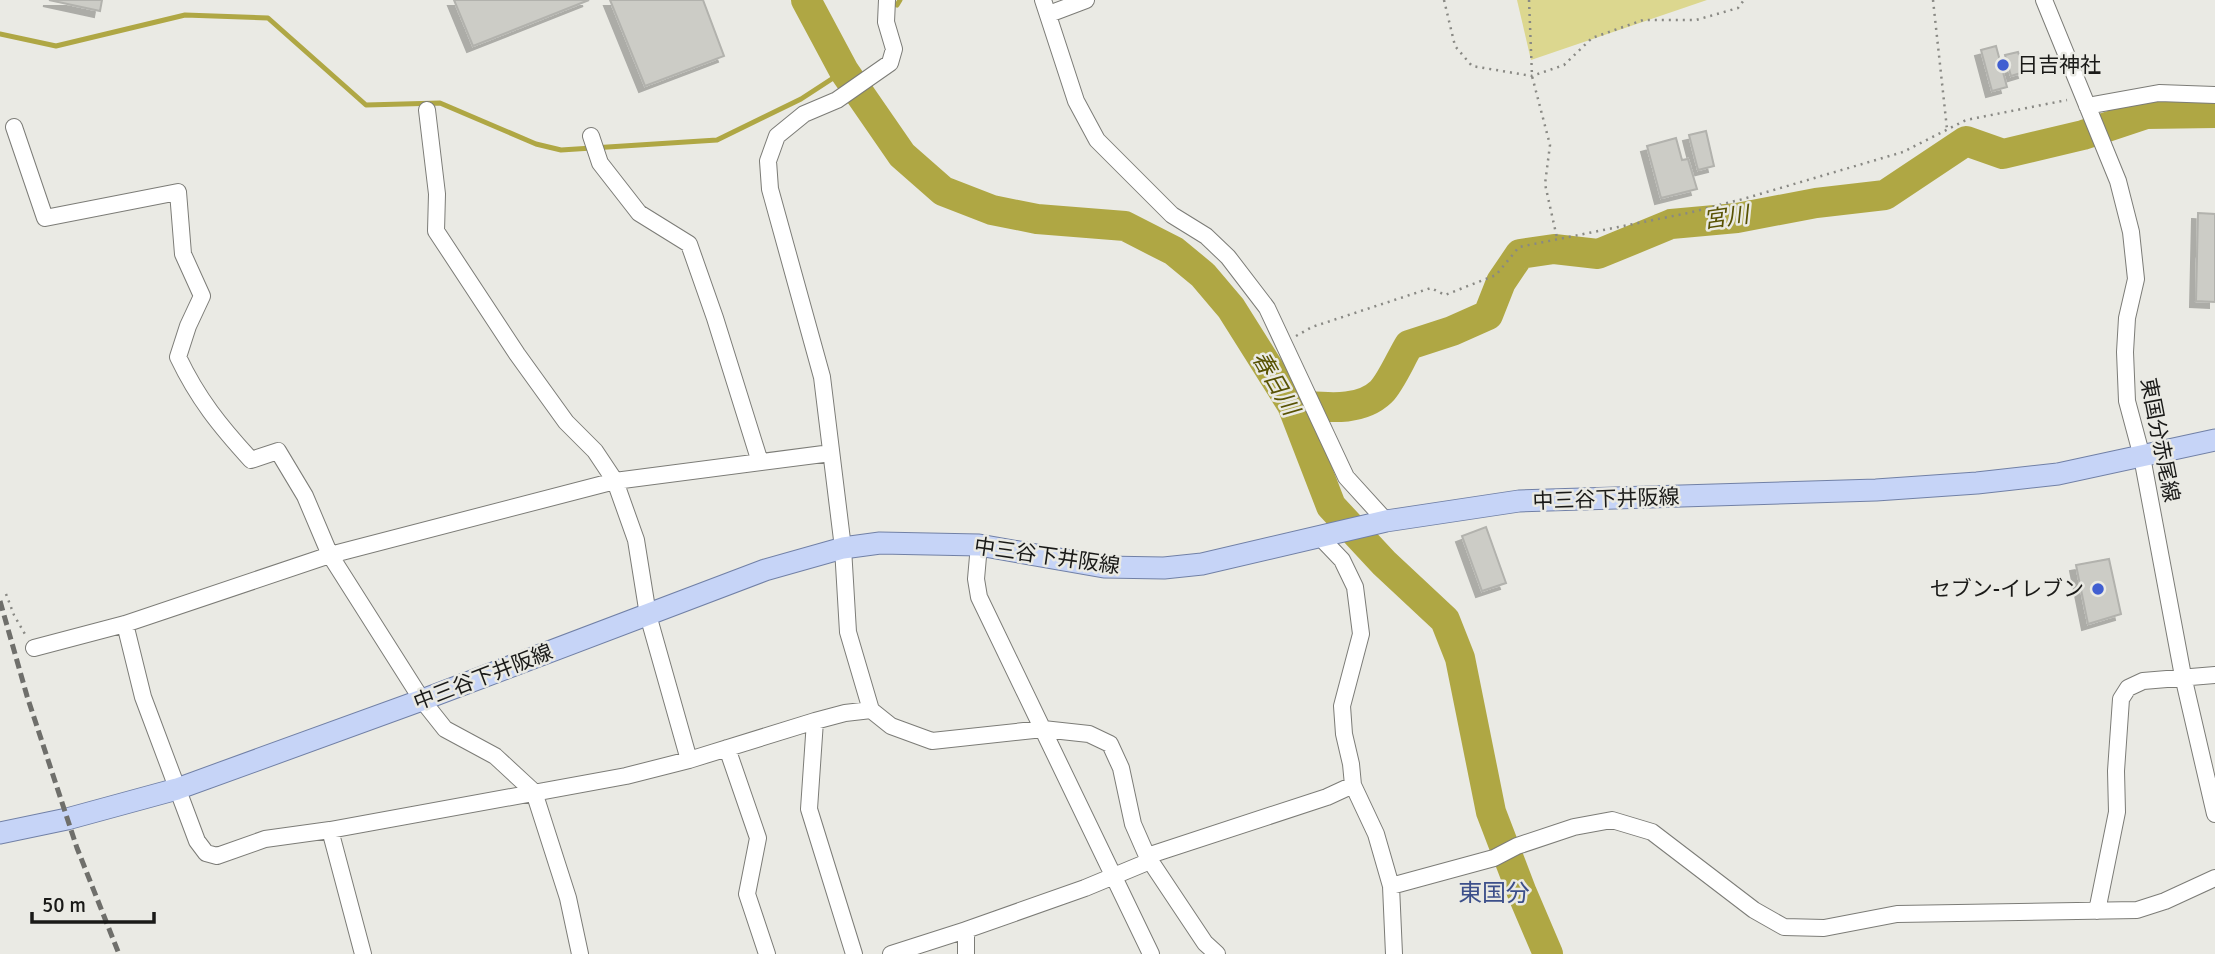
<svg xmlns="http://www.w3.org/2000/svg" width="2215" height="954" font-family="Signika,'Noto Sans JP',sans-serif">
<style>
.green{fill:#dcd78f}
.lines{fill:none;stroke-linecap:round;stroke-linejoin:round}
.stream{stroke:#afa744;stroke-width:5}
.river{stroke:#afa744;stroke-width:30}
.building{fill:#ccccc6;stroke:#b2b2ad;stroke-width:2;filter:url(#shadow)}
.minor-casing{stroke:#7c7c77;stroke-width:18}
.major-casing{stroke:#7180a6;stroke-width:23}
.path{stroke:#898984;stroke-width:2.5;stroke-dasharray:2 5;stroke-linecap:butt}
.minor{stroke:#fff;stroke-width:16}
.major{stroke:#c6d4f7;stroke-width:21}
.rail{stroke:#6f6f6b;stroke-width:5;stroke-dasharray:10 5;stroke-linecap:butt}
.poi-dot{fill:#415fd1;stroke:#eaeae4;stroke-width:2.5}
.labels{text-anchor:middle;stroke-width:5;stroke-linejoin:round;paint-order:stroke}
.poi-label{font-size:21px;fill:#1a1a18;stroke:#eaeae4;text-anchor:start}
.street-label{font-size:21px;fill:#1a1a18;stroke:#eaeae4}
.water-label{font-size:23px;font-style:italic;fill:#585203;stroke:#eaeae4}
.quarter-label{font-size:24px;fill:#3c4f8a;stroke:#eaeae4}
</style>
<defs>
<filter id="shadow"><feDropShadow dx="-6" dy="6" stdDeviation="0" flood-color="#0004"/></filter>
</defs>
<rect width="100%" height="100%" fill="#eaeae4"/>
<path class="green" d="M1517,0H1707L1531,60Z"/>
<g class="lines">
<path class="stream" d="M897,5L900,0
M0,34L56,46L185,15L268,18L366,105L440,103L536,144L561,150L717,140L801,99L844,71"/>
<path class="river" d="M806,0L844,71L902,155L943,191L992,210L1037,219L1125,226L1174,251L1203,275L1231,308L1292,405L1331,506L1384,563L1445,620L1460,658L1491,812L1522,893L1548,954
M1292,405C1320,406 1358,414 1381,392C1391,382 1401,358 1409,345L1452,331L1488,315L1501,282L1520,254L1554,249L1598,254L1671,224L1737,218L1816,203L1885,195L1966,141L2003,154L2083,135L2146,114L2215,113"/>
</g>
<path class="building" d="M49,0H102L100,11Z
M454,0H589L473,46Z
M610,0H703L724,56L645,86Z
M1996,46L2007,87L1992,91L1981,50Z
M2018,52L2024,72L2011,76L2005,55Z
M1706,131L1714,166L1698,170L1689,135Z
M1676,138L1682,160L1688,159L1697,189L1661,198L1647,146Z
M2198,213L2215,214V302L2196,301Z
M1486,527L1506,583L1482,591L1462,536Z
M2109,559L2121,614L2088,624L2076,565Z"/>
<g class="lines">
<g class="minor-casing">
<path id="minor" d="M887,0L886,22L894,49L890,63L837,100L804,114L777,136L768,161L770,189L822,377L843,548L848,632L871,710L891,726L932,741L1043,729L1089,734L1110,744L1121,768L1133,824L1147,856L1205,943L1217,954
M1043,0L1076,101L1097,140L1172,215L1206,236L1228,257L1267,308L1346,477L1386,521
M2044,0L2118,181L2131,232L2136,279L2127,318L2125,352L2127,401L2142,457L2183,676L2215,814
M1049,14L1086,0
M2087,106L2159,93L2215,95
M427,110L437,194L436,231L517,354L566,422L595,451L615,481L636,540L648,615L689,760
M14,127L45,218L178,192L183,254L202,296L188,326L178,357C198,399 220,426 251,460L278,451L305,496L330,555L422,700L445,729L495,756L534,792L568,898L580,954
M591,136L600,163L639,213L689,244L715,318L760,462
M1320,537L1342,560L1355,587L1361,634L1342,706L1344,734L1351,764L1353,785L1376,834L1391,886L1394,954
M979,545L976,579L979,597L1151,954
M125,624L143,697L197,841L206,853L217,856L265,839L330,830L626,776L689,760L815,721L845,713L871,710
M34,648L125,624L330,555L615,481L831,453
M815,721L809,809L854,954
M727,748L758,838L747,894L767,954
M330,830L363,954
M1147,856L1327,797L1353,785
M1391,886L1494,858L1517,846L1574,827L1612,820L1652,832L1754,910L1784,927L1824,928L1897,914L2137,910L2165,901L2215,878
M2097,911L2117,812L2116,771L2121,699L2128,688L2143,681L2215,675
M891,954L966,930
M966,954V930L1085,888L1150,861"/>
</g>
<g class="major-casing">
<path id="major" d="M0,833L67,819L177,789L422,700L765,570L843,548L880,543L979,545L1104,567L1164,568L1202,564L1386,521L1519,501L1876,490L1977,483L2058,474L2215,440"/>
</g>
<path class="path" d="M1444,0L1455,46L1472,66L1532,76L1564,65L1592,38L1643,20H1696L1738,8L1744,0
M1529,0L1532,76L1550,145L1545,184L1557,238
M1933,0L1947,129
M1296,336L1312,327L1431,288L1445,295L1496,275L1519,247L1688,213L1743,199L1903,152L1966,120L2067,100
M6,594L14,615L26,636"/>
<use href="#minor" class="minor"/>
<use href="#major" class="major"/>
<path class="rail" d="M0,601L27,696L77,848L119,954"/>
</g>
<g class="poi-dot">
<circle cx="2003" cy="65" r="7"/>
<circle cx="2098" cy="589" r="7"/>
</g>
<g class="labels">
<g class="poi-label">
<text x="2017" y="72">日吉神社</text>
<text x="2084" y="596" text-anchor="end">セブン-イレブン</text>
</g>
<g class="street-label">
<text transform="translate(2160 440) rotate(79)" y="7">東国分赤尾線</text>
<text transform="translate(1606 499) rotate(-2)" y="7">中三谷下井阪線</text>
<text transform="translate(1047 556) rotate(8)" y="7">中三谷下井阪線</text>
<text transform="translate(483 677) rotate(-21)" y="7">中三谷下井阪線</text>
</g>
<g class="water-label">
<text transform="translate(1726 217) rotate(-8)" y="8">宮川</text>
<text transform="translate(1276 383) rotate(60)" y="8">春日川</text>
</g>
<g class="quarter-label">
<text x="1494" y="901">東国分</text>
</g>
</g>
<path d="M32 912v10h122v-10" fill="none" stroke="#1a1a18" stroke-width="3.5"/>
<text x="42" y="912" font-size="21" fill="#1a1a18" stroke="#eaeae4" stroke-width="5" paint-order="stroke">50 m</text>
</svg>
